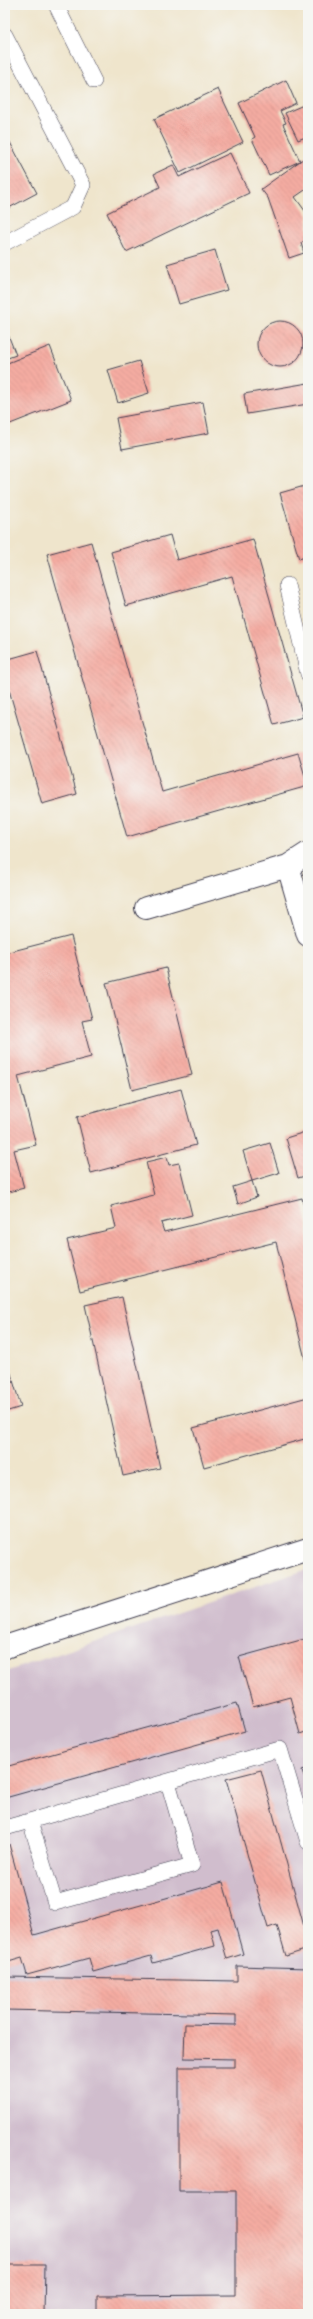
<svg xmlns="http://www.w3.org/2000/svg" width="313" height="2319" font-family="'Comic Neue',sans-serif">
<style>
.industrial{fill:#d0bdcd}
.building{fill:url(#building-back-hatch)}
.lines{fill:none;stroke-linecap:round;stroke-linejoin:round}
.lane-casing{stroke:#413f51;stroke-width:16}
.street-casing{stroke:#413f51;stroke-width:24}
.lane{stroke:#fff;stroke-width:15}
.street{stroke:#fff;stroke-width:22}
</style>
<defs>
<pattern id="building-back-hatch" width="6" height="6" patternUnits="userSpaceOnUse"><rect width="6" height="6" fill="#f5aca2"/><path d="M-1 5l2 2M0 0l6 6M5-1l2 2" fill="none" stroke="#d2948c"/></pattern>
</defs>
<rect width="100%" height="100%" fill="#f6f6f2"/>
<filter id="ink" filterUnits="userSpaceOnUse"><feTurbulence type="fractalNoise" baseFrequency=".025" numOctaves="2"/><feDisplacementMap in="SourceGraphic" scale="8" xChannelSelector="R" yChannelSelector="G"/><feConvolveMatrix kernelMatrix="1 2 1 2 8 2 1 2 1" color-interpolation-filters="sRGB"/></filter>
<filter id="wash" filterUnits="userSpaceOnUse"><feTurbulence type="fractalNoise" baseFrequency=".012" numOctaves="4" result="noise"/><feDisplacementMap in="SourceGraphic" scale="16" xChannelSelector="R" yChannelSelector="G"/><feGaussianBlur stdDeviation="0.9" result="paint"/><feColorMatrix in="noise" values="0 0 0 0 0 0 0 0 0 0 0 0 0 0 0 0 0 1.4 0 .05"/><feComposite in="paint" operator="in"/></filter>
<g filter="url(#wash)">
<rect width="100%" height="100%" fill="#efe5cc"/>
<path class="industrial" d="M308,1569V2314H5V1672Z"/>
<g id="blocks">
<path class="building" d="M286,80L296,103L280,111L286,123L283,124L300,161L269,175L252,139L255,137L239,103Z
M218,89L243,142L180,173L154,119Z
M308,103V136L298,140L285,113Z
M5,133L37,193L5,210Z
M230,153L249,193L126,252L107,213L160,187L154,174L173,165L179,177Z
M307,156L308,188L295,197L308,215V238L301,243L304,253L289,258L268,198L261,189Z
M215,250L227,290L179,304L167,264Z
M257 344a23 23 0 1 1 46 0a23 23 0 1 1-46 0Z
M5,327L16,355L5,359Z
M50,346L71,400L5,426V364Z
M139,361L149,393L118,403L108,370Z
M308,383V404L247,414L244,394Z
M203,402L209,433L122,449L116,418Z
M308,485V556L299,559L280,493Z
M170,535L177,560L253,539L303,717L274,725L232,576L126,606L111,552Z
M91,542L162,792L298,753L308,786L127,837L47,554Z
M37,651L77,794L42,804L5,676V660Z
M71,936L92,1019L82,1021L91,1057L18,1076L36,1145L14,1150L24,1188L5,1193V953Z
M166,968L192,1075L132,1090L106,983Z
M181,1089L196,1145L91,1173L77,1117Z
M308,1131V1175L298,1178L286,1138Z
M270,1143L279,1173L252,1181L243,1151Z
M167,1157L169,1165L179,1163L192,1215L161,1223L164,1232L302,1198L308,1225V1371L276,1242L80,1291L67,1240L116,1228L111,1206L154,1195L146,1162Z
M252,1181L257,1197L238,1204L233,1187Z
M122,1297L160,1468L123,1476L85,1305Z
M5,1354L21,1407L5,1412Z
M308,1397V1438L204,1467L193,1428Z
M308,1638V1731L300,1734L290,1697L253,1707L239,1657Z
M237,1703L245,1731L5,1798V1767Z
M308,1768V1789L302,1770Z
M261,1770L308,1941V1949L286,1956L277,1925L268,1928L226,1779Z
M9,1844L34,1935L223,1882L243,1954L227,1959L218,1928L211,1930L215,1946L153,1963L151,1956L93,1972L89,1958L27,1975L22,1958L5,1963V1845Z
M237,1966L308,1968V2314H97V2296L236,2295V2191H179V2067H235V2059L184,2058L185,2024L236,2025V2015L5,2010V1977L237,1981Z
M5,2265H45L44,2314H5Z"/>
</g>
</g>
<g filter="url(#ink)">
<use href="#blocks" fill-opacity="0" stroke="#413f51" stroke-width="1"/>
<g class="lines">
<g class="lane-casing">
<path id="lane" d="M56,5L94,81
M5,35L83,185L73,207L5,243
M287,585L308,674
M30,1821L55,1903L192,1865L168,1782
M5,1828L280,1749L308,1842"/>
</g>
<g class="street-casing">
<path id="street" d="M288,866L308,935
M146,908L288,866L308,853
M5,1647L308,1549"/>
</g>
<use href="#lane" class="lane"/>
<use href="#street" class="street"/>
</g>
</g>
<rect width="313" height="2319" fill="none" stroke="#f6f6f2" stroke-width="20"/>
</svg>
